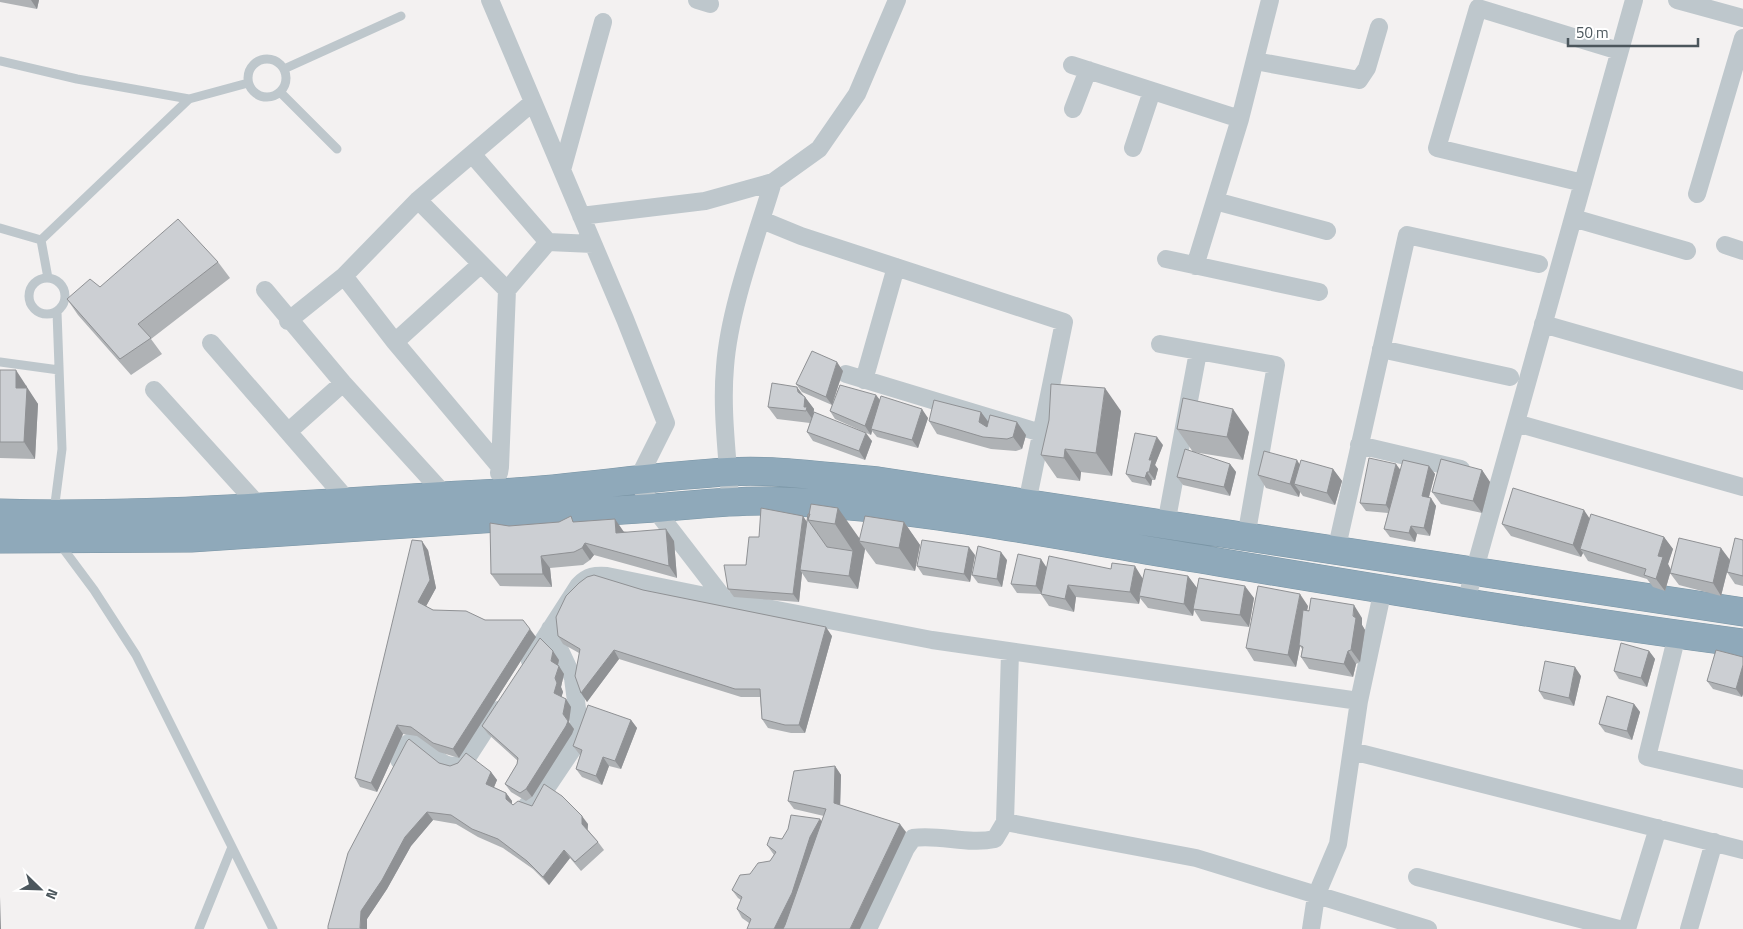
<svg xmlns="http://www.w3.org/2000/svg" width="1743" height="929" font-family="'Titillium Web',sans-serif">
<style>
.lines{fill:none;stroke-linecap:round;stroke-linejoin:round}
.highway-casing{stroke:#7a95a5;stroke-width:29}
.lane{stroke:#bec7cc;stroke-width:9}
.street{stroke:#bec7cc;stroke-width:18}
.highway{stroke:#8fa9ba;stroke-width:28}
.wall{fill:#afb2b5}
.shaded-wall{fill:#8f9194}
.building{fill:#cccfd3;stroke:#8f9194}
</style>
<rect width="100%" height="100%" fill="#f3f1f1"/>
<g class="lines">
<g class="highway-casing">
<path id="highway" d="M0,513C167,518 333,501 499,493C575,489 651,476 728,472C777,469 828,477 878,481L1743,612
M0,539L191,538L654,508C693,505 731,500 770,501C903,505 1034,531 1164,553C1357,585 1550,618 1743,643"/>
</g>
<path class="lane" d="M248 78a19 19 0 1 1 38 0a19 19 0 1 1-38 0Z
M0,61L77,79L189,99L248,83
M284,69L401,16
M280,92L337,149
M0,228L41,240
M41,240L189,99
M41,240L48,278
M29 296a18 18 0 1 1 36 0a18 18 0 1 1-36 0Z
M0,362L59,370
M54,511L62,449L57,312
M59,543L94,590L136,655L273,929
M199,929L232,847"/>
<path class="street" d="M490,0L625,319L666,423L637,481L654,508L725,600L932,640L1359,701
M697,0L710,4
M1677,0L1743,18
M1255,61L1359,80L1367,68L1379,27
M1072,65L1240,119
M1073,109L1088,70
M1133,148L1152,91
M472,154L548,242
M562,170L603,22
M1583,183L1437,148L1478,8L1619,51
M1697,194L1743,38
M418,200L507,290
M1215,201L1327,231
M581,216L705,201L773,182L819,149L857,94L897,0
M1573,218L1687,251
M762,220L801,236L1064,322L1027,503
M1725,245L1743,251
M1166,259L1319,292
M1195,266L1240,119L1270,0
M344,276L395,342L500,467L499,473
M265,290L343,383L444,494
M288,321L344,276L418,200L533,102
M1543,324L1743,381
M395,342L481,264
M211,343L348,501V507
M1160,344L1276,365L1246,537
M1381,349L1510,377
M846,374L1041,433
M864,380L896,267
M154,390L260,507
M1516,423L1743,487
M289,431L343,383
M1359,445L1461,469
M500,467L507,290L548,242L593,244
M730,501C728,456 721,412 725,367C729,310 756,238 773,182
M1166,524L1198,352
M1336,551L1407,235L1539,264
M1466,601L1634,0
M1677,635L1647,757L1743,779
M530,661L579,585C588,576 595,575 607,576L725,600
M1352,751L1743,850
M399,760L407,744L412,741L417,742C431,753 448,776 465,761L498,710
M527,805L541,796L576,744L580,732L573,678L550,629
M1005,822L1196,858L1428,929
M1417,877L1619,929
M868,929L906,848L913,838C940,834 968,845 995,839L1005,822L1010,652
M1311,929L1316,896L1338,844L1359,701L1383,589
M1627,929L1658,828
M1689,929L1714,842"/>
<use href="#highway" class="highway"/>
</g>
<path class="wall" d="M0,0H39L37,9L0,2Z
M218,262L230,278L151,339L162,354L131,375L78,315L67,299L100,287Z
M0,370L27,386V389L38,404L35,459L0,458Z
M843,371L833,402L876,395L880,400L928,418L918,448L877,437L872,431L871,435L835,419L830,411L832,405L802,392L796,384Z
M797,387L814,409V412L872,441L865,460L813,441L807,432L810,423L777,419L768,407Z
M1121,411L1112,476L1081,472L1080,481L1057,478L1041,455Z
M981,412L988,422L1026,435L1022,449L1016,451L991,449L937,434L929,421Z
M1177,429L1249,432L1243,460L1193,452Z
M1163,445L1155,465L1158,469L1155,480H1152L1151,486L1132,482L1126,474Z
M1230,464L1236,472L1230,496L1183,485L1177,477Z
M1299,464L1333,469L1342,481L1335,505L1303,496L1300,492L1299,497L1266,488L1258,475Z
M1429,466L1435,474L1429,497L1436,506L1430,536L1417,534L1415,542L1390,537L1384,529L1388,513L1366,511L1360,503L1400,470Z
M1482,470L1490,482L1482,513L1441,504L1432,492Z
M811,504L860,539L904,522L920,545L915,571L876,564L865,549L858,589L808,582L802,573L799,602L734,597L728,589L746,565L759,537L807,522L810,514Z
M575,522L674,541L677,578L594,555L590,560L583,565L550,568L552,587L500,586L491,574L509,526Z
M1502,524L1664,537L1673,549L1668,564L1671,570L1665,591L1653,587L1647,579L1588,561L1583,553L1581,557L1511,536Z
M1743,540V586L1735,584L1727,572L1721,596L1679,585L1670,573L1730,560Z
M428,550L436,588L426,606L433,610L485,620L536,637L459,758L439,752L417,736L403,734L377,792L360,787L355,778Z
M975,555L970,582L923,575L917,566Z
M1007,560L1002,587L978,583L972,575Z
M1046,567L1143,578L1188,576L1197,588L1254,598L1249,627L1201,621L1194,610L1193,616L1148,608L1140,598L1139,604L1076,597L1074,612L1049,606L1041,594L1017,593L1011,584Z
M643,590L832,636L805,733H791L768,728L762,719L760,697H741L619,659L587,702L579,653L563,644L558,636Z
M1308,606L1307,610L1362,618V625L1365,630L1360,662L1356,664L1353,677L1309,669L1301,657L1302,649L1300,646L1296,667L1254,661L1246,648Z
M1649,651L1655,659L1647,687L1619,679L1614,671Z
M1743,657V694L1742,697L1713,689L1707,681Z
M559,660L558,665L564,674L561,687L563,692L561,697L566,699L571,707L569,722L574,729L572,734L532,797L526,801L511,792L505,784L517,764L518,761L488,734L482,726Z
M1581,676L1574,706L1544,699L1539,691Z
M1634,704L1640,712L1632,740L1605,732L1599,724Z
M631,720L637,728L621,769L609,766L602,785L582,777L576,769L580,755L573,746Z
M439,763L450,766L491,772L497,780L494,787L506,793L512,801V804L513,805L588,824V830L598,842L604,850L581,871L570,858L549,885L533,869L503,848L478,837L456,824L433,820L411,846L387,889L367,919L328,929Z
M835,766L841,775L840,805L906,832L749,923L742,918L737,909L741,900L738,898L732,890L750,874L770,861L774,855L767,845L822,821L824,816L794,809L788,801Z"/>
<path class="shaded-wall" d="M31,0H39L37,9Z
M837,362L843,371L832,405L826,397Z
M16,370L38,404L35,459L24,442L16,388Z
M797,387L805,399V397L814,409L813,416L815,423L804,407Z
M1105,388L1121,411L1112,476L1096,453Z
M876,395L882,403L871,429L872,431L871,435L865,426Z
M922,409L928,418L918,448L912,440Z
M1233,409L1249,432L1243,460L1227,437Z
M981,412L990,424L988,434L979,422Z
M1017,422L1026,435L1022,449L1013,437Z
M866,433L872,441L865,460L859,451Z
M1157,437L1163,445L1155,465L1158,469L1155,480L1149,472V460Z
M1065,449L1081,472L1080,481L1064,458Z
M1297,460L1305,473L1294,484L1300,492L1299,497L1290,484Z
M1230,464L1236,472L1230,496L1224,487Z
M1396,464L1402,472L1392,514L1386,505Z
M1429,466L1435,474L1427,504L1422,496Z
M1333,469L1342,481L1335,505L1327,493Z
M1482,470L1490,482L1482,513L1473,501Z
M1147,472L1152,480L1151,486L1145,478Z
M1431,498L1436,506L1430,536L1424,528Z
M838,508L862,542L859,541L865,549L858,589L849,576L853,551L835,524Z
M1584,510L1592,522L1580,549L1583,553L1581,557L1573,545Z
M803,516L809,525L800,570L802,573L799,602L793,594Z
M615,519L624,532L625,545L616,533Z
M904,522L920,545L915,571L899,548Z
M1411,526L1417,534L1415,542L1409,533Z
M666,529L674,541L677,578L669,566Z
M1664,537L1673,549L1668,564L1671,570L1665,591L1656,579L1658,556Z
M422,541L428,550L436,588L424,610L418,602Z
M585,543L594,555L590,560L582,548Z
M969,547L975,555L970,582L964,574Z
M1721,548L1730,560L1721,596L1713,583Z
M1001,552L1007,560L1002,587L997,579Z
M541,556L550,568L552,587L543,574Z
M1041,559L1047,568L1042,594L1036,586Z
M1135,566L1143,579L1139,596L1140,598L1139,604L1130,592Z
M1188,576L1197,588L1193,616L1184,604Z
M1068,585L1076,597L1074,612L1065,599Z
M1245,586L1254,598L1249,627L1240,615Z
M1300,594L1308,606L1296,667L1288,655Z
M1354,605L1362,618V625L1365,630L1360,662L1351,650Z
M826,627L832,636L805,733L799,725Z
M530,629L536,637L459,758L453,749Z
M614,650L619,659L587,702L581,693Z
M553,651L559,660L557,669L551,661Z
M1348,651L1356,664L1353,677L1344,664Z
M1649,651L1655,659L1647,687L1641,678Z
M1743,665V694L1742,697L1736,689Z
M559,666L564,674L561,687L563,692L560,702L554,693L555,678Z
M1575,667L1581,676L1574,706L1569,698Z
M566,699L571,707L569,722L563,714Z
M1634,704L1640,712L1632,740L1627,731Z
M631,720L637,728L621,769L615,761Z
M568,721L574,729L572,734L532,797L526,789Z
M397,725L403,734L377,792L371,783Z
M603,757L609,766L602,785L596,776Z
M835,766L841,775L840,811L834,803Z
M491,772L497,780L492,792L486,784Z
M506,793L512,801V807L506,799Z
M427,812L433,820L411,846L387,889L367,919V929H361L360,928L361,911L405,837Z
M582,816L588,824L587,832L582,824Z
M820,819L826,827L784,929H774L810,837Z
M900,824L906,832L860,929H850Z
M564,850L570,858L549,885L543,877Z
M0,897L1,929H0Z"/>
<path class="building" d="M178,219L218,262L138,324L151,338L120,359L67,299L90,279L100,287Z
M812,351L837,362L826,397L796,384Z
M0,370H16V388H27L24,442H0Z
M772,383L797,387L798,392L805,397L804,407H807L806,411L768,407Z
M1051,384L1105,388L1096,453L1065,449L1064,458L1041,455L1049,420Z
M840,385L876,395L865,426L830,411Z
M881,396L922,409L912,440L871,429Z
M1183,398L1233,409L1227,437L1177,429Z
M934,400L981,412L979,422L987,427L990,415L1017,422L1013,437L1007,439L983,437L929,421Z
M814,412L866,433L859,451L807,432Z
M1135,433L1157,437L1149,460H1152L1149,472H1147L1145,478L1126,474Z
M1185,449L1230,464L1224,487L1177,477Z
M1264,451L1297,460L1290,484L1258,475Z
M1369,458L1396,464L1386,505L1360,503Z
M1441,459L1482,470L1473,501L1432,492Z
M1301,460L1333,469L1327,493L1294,484Z
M1403,460L1429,466L1422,496L1431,498L1424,528L1411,526L1409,533L1384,529Z
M1513,488L1584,510L1573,545L1502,524Z
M811,504L838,508L835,524L808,520Z
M761,508L803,516L793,594L728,589L724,565H746L749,537H759Z
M808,514H810L808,520L827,547L853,551L849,576L800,570Z
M1591,514L1664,537L1658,556L1663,557L1656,579L1644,575L1646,569L1580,549Z
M571,516L573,522L615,519L616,533L666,529L669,566L585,543L582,548L574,552L541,556L543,574H491L490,523L509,526L559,522Z
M865,516L904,522L899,548L859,541Z
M1679,538L1721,548L1713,583L1670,573Z
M1735,538L1743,540V576L1727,572Z
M412,540L422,541L430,580L418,602L433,610L466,611L485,620H523L530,629L453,749L433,743L411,727L397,725L371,783L355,778Z
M922,540L969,547L964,574L917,566Z
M978,546L1001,552L997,579L972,575Z
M1018,554L1041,559L1036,586L1011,584Z
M1049,556L1111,569L1112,563L1135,566L1130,592L1068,585L1065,599L1041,594Z
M1145,569L1188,576L1184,604L1139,596Z
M594,575L643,590L826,627L799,725H785L762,719L760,689H735L614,650L581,693L575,676L580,649L558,636L556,617L566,596L579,583L587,577Z
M1199,578L1245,586L1240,615L1193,609Z
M1258,586L1300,594L1288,655L1246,648Z
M1311,598L1354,605L1353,616L1356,618L1351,650L1348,651L1344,664L1301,657L1303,647L1299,645L1303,610L1309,611Z
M540,638L553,651L551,661L559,666L555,678L557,683L554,693L566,699L563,714L568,721L566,726L526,789L520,793L505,784L517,764L518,758L482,726Z
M1621,643L1649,651L1641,678L1614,671Z
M1716,650L1743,657V665L1736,689L1707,681Z
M1545,661L1575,667L1569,698L1539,691Z
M1607,696L1634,704L1627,731L1599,724Z
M588,705L631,720L615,761L603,757L596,776L576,769L582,750L573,746Z
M409,739L439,763L450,766L458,763L466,753L491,772L486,784L506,793V799L513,805L518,801L532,806L544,784L562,796L582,816V824L598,842L575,862L564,850L543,877L527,861L498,839L472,829L451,815L427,812L405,837L382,880L361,911L360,928L362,929H328V926L348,853L407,741Z
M835,766L834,803L900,824L850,929H783L785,925L826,809L788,801L794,771Z
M791,815L820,819L810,837L792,893L774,929H747L751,919L737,909L742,897L732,890L740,875L750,874L758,863L770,861L776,852L767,845L770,837L782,839L788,829Z"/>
<g transform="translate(40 889) rotate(113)" stroke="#ffffff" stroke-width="4" paint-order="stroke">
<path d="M0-4L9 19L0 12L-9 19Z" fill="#4b565c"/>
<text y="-8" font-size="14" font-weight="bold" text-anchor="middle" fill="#4b565c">N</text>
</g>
<path d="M1568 38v8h130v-8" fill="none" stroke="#4b565c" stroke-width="2.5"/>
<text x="1576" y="38" font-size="15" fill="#4b565c" stroke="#ffffff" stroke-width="4" paint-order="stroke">50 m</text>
</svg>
